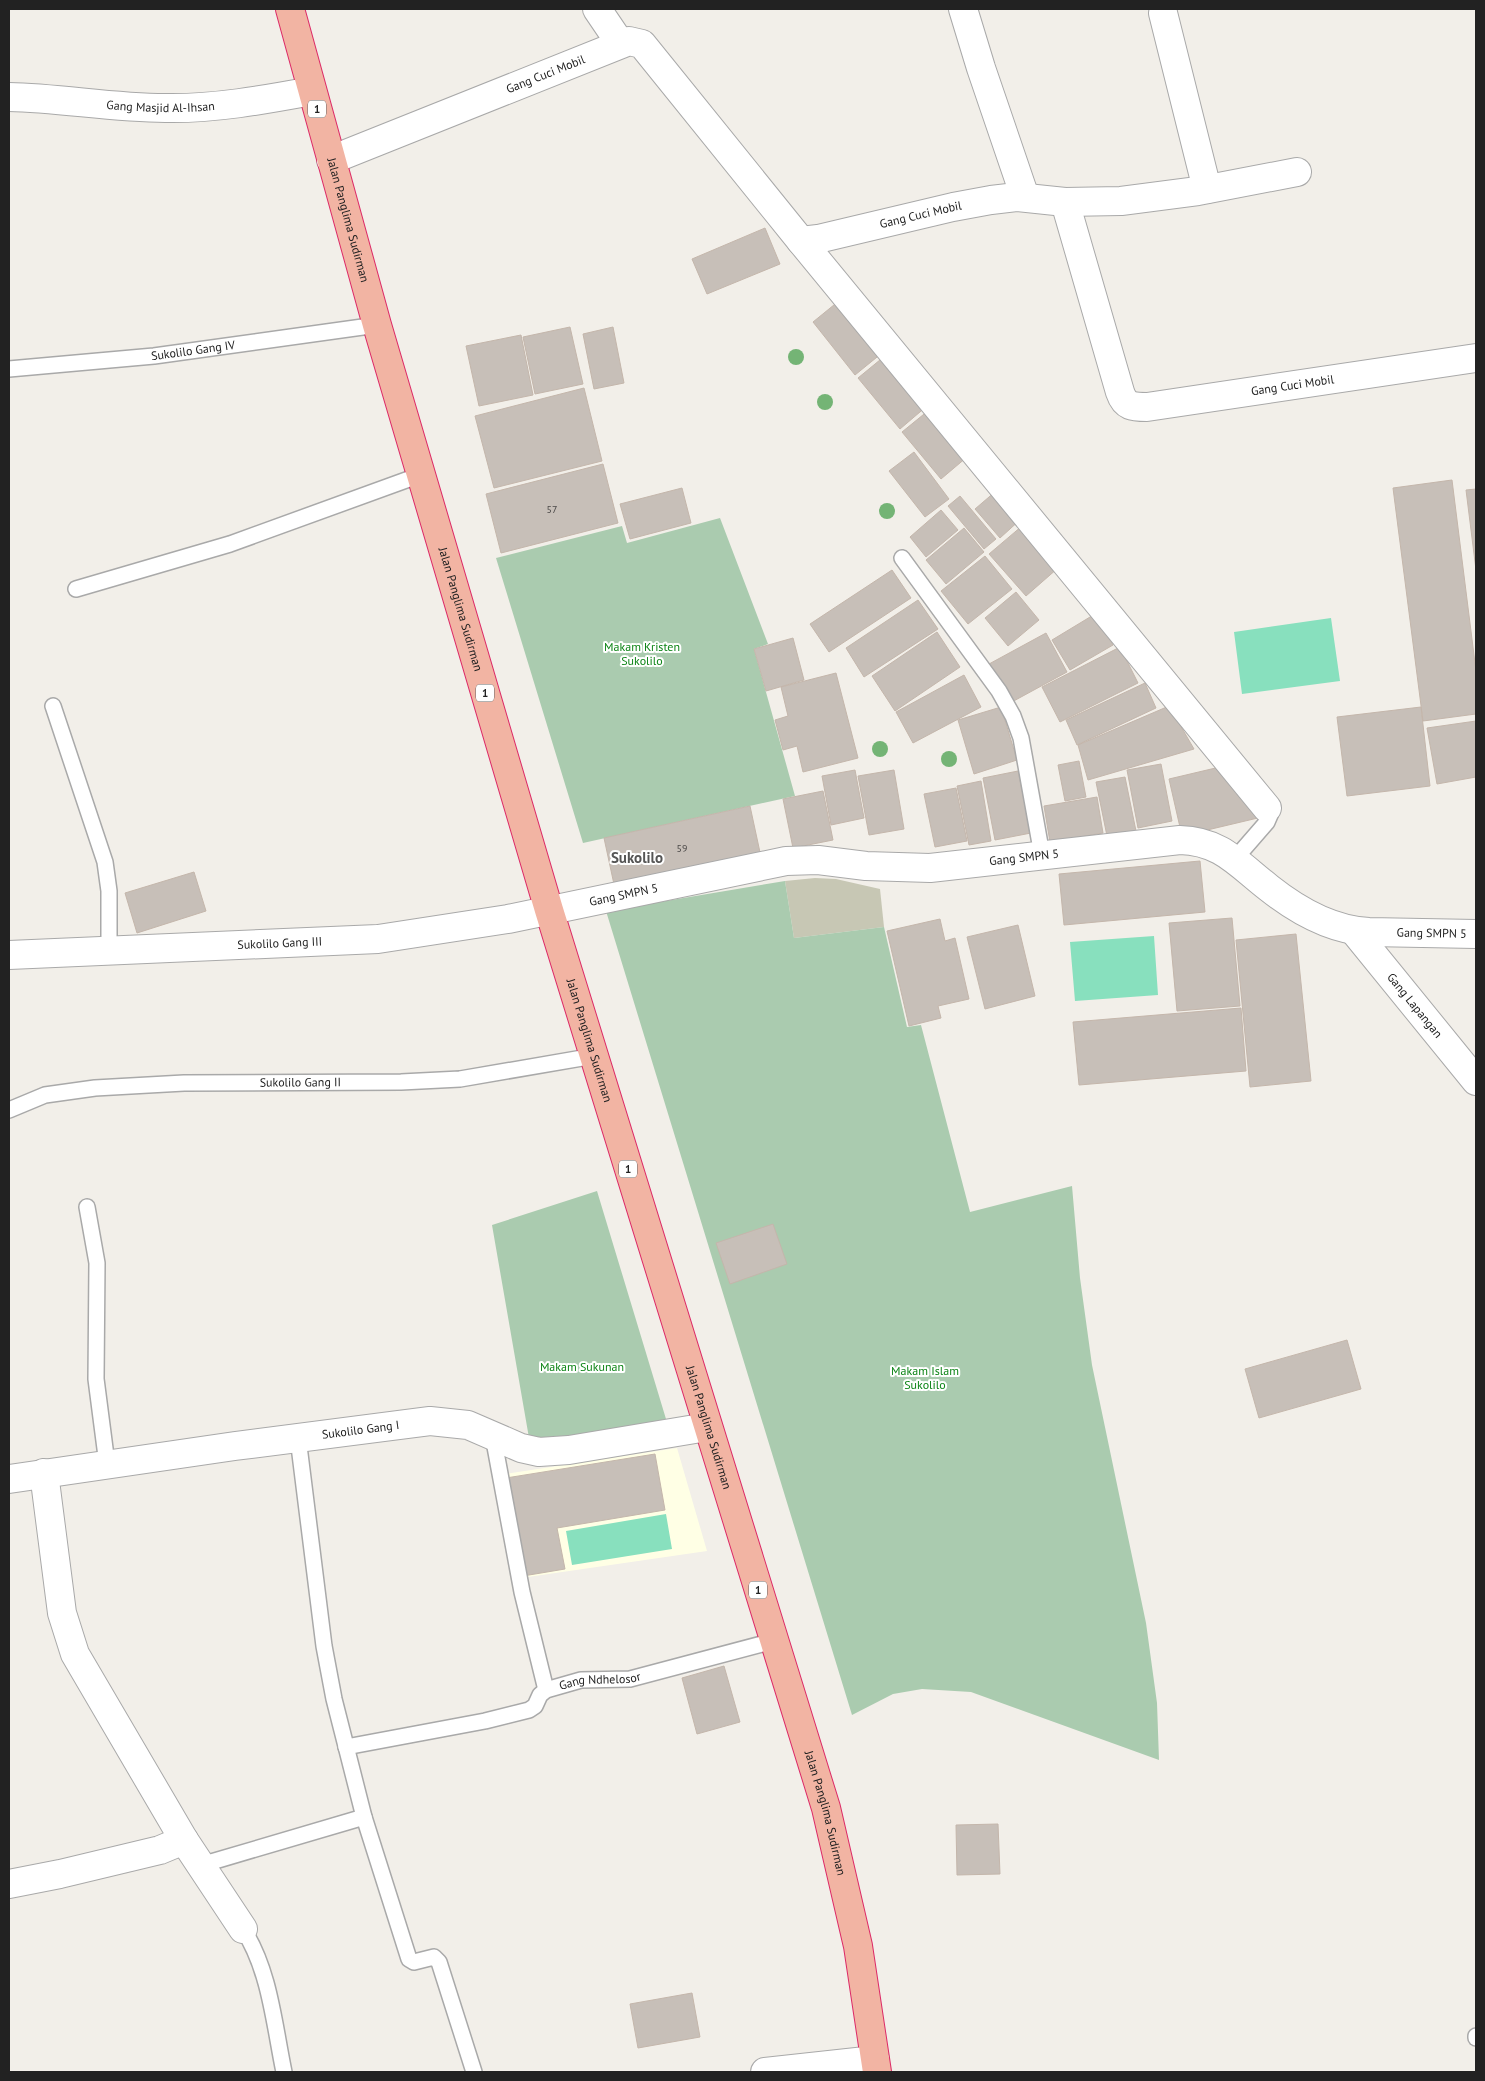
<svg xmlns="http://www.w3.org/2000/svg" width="1485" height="2081" font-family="'PT Sans',sans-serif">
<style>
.education{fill:#ffffe5}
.construction{fill:#c7c7b4}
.cemetery{fill:#aacbaf}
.pitch{fill:#88e0be}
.building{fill:#c7bfb8;stroke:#c4b6ab}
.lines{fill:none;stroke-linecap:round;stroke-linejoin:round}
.service-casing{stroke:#a9a9a9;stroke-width:18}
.minor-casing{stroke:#a9a9a9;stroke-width:30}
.trunk-casing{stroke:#dc2a67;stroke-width:30}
.service{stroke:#fff;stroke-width:15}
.minor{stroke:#fff;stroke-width:28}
.trunk{stroke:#f2b4a3;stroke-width:28}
.tree{fill:#74b475}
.labels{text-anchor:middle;stroke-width:4;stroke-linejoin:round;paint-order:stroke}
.number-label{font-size:10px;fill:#4b4948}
.shield{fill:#fff;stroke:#646464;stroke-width:1}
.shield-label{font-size:11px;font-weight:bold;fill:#222}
.street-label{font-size:12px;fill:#222;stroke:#fff}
.park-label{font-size:12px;fill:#0c8416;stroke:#fff}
.quarter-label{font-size:15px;font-weight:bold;fill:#555;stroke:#fff}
</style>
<rect width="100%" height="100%" fill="#f2efe9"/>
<path class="education" d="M677,1448L707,1551L521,1578L504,1474Z"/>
<path class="construction" d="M815,878L836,879L880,889L884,927L794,938L785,881Z"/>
<path class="cemetery" d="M720,518L768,644L754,649L795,796L583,843L496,558L622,526L627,543Z
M785,881L794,938L884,927L907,1027L921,1025L970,1212L1072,1186L1080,1278L1092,1365L1146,1623L1157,1703L1159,1760L971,1692L922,1689L893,1694L852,1715L606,911Z
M597,1191L666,1419C622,1430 575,1440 529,1438L492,1225Z"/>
<path class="pitch" d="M1331,618L1340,681L1242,694L1234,632Z
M1154,936L1158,995L1075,1001L1070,942Z
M666,1514L672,1549L572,1565L566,1531Z"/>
<path class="building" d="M765,228L780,264L707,294L692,259Z
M840,300L882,353L855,375L813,322Z
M570,327L583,384L535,394L523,337Z
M613,327L624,383L594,389L583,334Z
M521,335L533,395L479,406L466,346Z
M886,355L927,406L900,429L858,378Z
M584,388L602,461L494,488L475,416Z
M929,410L967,457L941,479L902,432Z
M914,452L949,499L925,517L889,471Z
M603,464L618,523L501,553L486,494Z
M1452,480L1476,671V714L1423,721L1393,488Z
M682,488L691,523L630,539L620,504Z
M1476,489V570L1466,490Z
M996,491L1021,519L1000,538L975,509Z
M960,496L996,539L984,549L948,506Z
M941,510L958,530L926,557L910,537Z
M1022,526L1058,568L1026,596L989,554Z
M964,528L984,552L946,584L926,560Z
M985,556L1012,589L968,624L941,591Z
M892,570L911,598L829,652L810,624Z
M1016,592L1039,620L1008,646L985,618Z
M918,600L938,629L864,677L846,648Z
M1095,614L1113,645L1070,670L1052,640Z
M937,632L960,667L895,711L872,676Z
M1046,633L1067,672L1010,703L989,664Z
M793,638L804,680L766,691L754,649Z
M1120,647L1138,683L1060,722L1042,687Z
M836,673L858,758L803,772L797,746L783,750L775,720L788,716L781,687Z
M964,675L981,707L913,743L896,712Z
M1145,683L1156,708L1077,745L1066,720Z
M1169,706L1194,749L1088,780L1078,745Z
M1001,707L1017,760L974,774L958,720Z
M1421,707L1430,786L1347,796L1337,717Z
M1476,721V777L1437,784L1427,728Z
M1079,761L1086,797L1065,801L1058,765Z
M1161,764L1172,821L1138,828L1127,770Z
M1224,766L1262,817L1182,836L1169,779Z
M855,770L864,818L831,825L822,776Z
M894,770L904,829L869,835L858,776Z
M1018,771L1031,833L995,840L983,778Z
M1125,777L1136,831L1107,836L1096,782Z
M981,781L991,841L969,845L957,786Z
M956,788L967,841L935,847L924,794Z
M823,791L833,840L793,848L783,799Z
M1097,797L1103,833L1050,842L1044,806Z
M750,806L761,857L615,889L604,838Z
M1200,861L1205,912L1064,925L1059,874Z
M194,872L206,911L137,933L125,893Z
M1232,918L1240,1006L1177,1011L1169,923Z
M940,919L945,941L955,938L969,999L938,1006L941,1018L909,1026L887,931Z
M1018,925L1035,996L985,1009L967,937Z
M1296,934L1311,1081L1250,1087L1236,940Z
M1241,1008L1246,1071L1079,1085L1073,1022Z
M773,1224L787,1264L730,1284L716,1243Z
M1347,1340L1361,1389L1259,1418L1245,1369Z
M655,1454L665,1510L557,1528L565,1569L523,1576L506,1478Z
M724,1666L740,1722L697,1734L682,1678Z
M998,1824L1000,1874L957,1875L956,1825Z
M692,1993L700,2037L638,2048L630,2004Z"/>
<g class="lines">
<g class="service-casing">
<g id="service">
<path id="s1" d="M9,369L154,356L377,325"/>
<path d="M902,558L999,691L1013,716L1021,738L1042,855"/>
<path d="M76,589L230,544L420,475"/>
<path d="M53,706L105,862L109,891V951"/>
<path d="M1234,860L1267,822L1270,815L1267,808"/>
<path id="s2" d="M9,1110L45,1095L95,1088L184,1083L401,1082L460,1079L594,1056"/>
<path d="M87,1207L97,1263L96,1379L107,1464"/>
<path d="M493,1436L522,1592L546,1690"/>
<path d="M298,1438L324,1646L334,1699L364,1817L409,1959L414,1962L434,1957L439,1962L474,2072"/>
<path id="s3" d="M346,1747L485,1721L529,1710L535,1706L540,1695L546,1690L581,1680L630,1679L773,1641"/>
<path d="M201,1865L364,1817"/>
<path d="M243,1929C270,1971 274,2024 284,2072"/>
<path d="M1476,2036V2038"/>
</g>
</g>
<g class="minor-casing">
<g id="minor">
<path d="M597,9L620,43"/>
<path d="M963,9L981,68L1025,197"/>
<path d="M1163,13L1207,189"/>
<path id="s4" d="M9,97C61,98 112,108 165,108C214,109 263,100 312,91"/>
<path id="s5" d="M331,160L629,41L642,44L801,241L818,239L953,207L991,200L1017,197L1065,202L1121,201L1198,191L1297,172"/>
<path id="s6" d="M1065,202L1120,392C1125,407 1133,407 1147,407L1476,358"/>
<path d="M801,241L1267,808"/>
<path id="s7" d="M1354,931L1476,1081"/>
<path id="s8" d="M9,955L378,939L508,919L786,861L818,860L866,866L930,868L1180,840C1221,841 1238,864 1269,888C1298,911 1332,930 1369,932L1476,934"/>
<path d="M44,1473L62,1613L75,1654L184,1840L243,1929"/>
<path id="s9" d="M9,1479L235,1446L430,1421L468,1425L521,1448L539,1452L569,1450L707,1427"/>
<path d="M9,1884L60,1874L160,1850L184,1840"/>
<path d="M765,2072L875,2060"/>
</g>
</g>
<g class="trunk-casing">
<g id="trunk">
<path id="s10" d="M290,9L377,325L549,910L826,1808L858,1946L877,2072"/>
</g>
</g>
<use href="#service" class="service"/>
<use href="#minor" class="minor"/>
<use href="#trunk" class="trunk"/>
</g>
<g class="tree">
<circle cx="796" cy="357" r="8"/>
<circle cx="825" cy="402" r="8"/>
<circle cx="887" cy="511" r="8"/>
<circle cx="880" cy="749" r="8"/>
<circle cx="949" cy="759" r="8"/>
</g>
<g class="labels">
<g class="number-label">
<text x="552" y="513">57</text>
<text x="682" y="852">59</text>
</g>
<g class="shield">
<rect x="308" y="100.5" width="18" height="17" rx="4"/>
<rect x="476" y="684.5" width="18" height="17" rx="4"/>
<rect x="619" y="1160.5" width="18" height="17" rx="4"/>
<rect x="749" y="1581.5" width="18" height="17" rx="4"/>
</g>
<g class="shield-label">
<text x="317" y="113">1</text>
<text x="485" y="697">1</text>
<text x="628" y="1173">1</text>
<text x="758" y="1594">1</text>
</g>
<g class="street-label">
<text dy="4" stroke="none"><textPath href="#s5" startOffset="231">Gang Cuci Mobil</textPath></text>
<text dy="4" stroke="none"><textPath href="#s4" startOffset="152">Gang Masjid Al-Ihsan</textPath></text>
<text dy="4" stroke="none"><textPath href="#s5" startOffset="710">Gang Cuci Mobil</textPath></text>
<text dy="4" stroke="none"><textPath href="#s10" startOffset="219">Jalan Panglima Sudirman</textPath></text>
<text dy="4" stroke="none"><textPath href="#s1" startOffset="185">Sukolilo Gang IV</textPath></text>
<text dy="4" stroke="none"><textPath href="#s6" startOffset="379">Gang Cuci Mobil</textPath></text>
<text dy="4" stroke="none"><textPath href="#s10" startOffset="624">Jalan Panglima Sudirman</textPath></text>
<text dy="4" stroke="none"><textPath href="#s8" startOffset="1024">Gang SMPN 5</textPath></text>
<text dy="4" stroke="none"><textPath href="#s8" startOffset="619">Gang SMPN 5</textPath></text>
<text dy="4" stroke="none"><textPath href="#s8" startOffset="1458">Gang SMPN 5</textPath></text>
<text dy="4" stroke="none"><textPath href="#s8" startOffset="271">Sukolilo Gang III</textPath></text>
<text dy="4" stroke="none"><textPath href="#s7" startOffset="96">Gang Lapangan</textPath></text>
<text dy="4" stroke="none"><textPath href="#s10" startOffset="1074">Jalan Panglima Sudirman</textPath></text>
<text dy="4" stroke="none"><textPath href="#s2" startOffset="295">Sukolilo Gang II</textPath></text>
<text dy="4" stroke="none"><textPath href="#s10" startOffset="1479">Jalan Panglima Sudirman</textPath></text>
<text dy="4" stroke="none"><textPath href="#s9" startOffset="355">Sukolilo Gang I</textPath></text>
<text dy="4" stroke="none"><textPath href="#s3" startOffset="269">Gang Ndhelosor</textPath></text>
<text dy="4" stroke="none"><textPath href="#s10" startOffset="1882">Jalan Panglima Sudirman</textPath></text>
</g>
<g class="park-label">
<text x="642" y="651">Makam Kristen<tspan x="642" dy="14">Sukolilo</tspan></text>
<text x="582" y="1371">Makam Sukunan</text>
<text x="925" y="1375">Makam Islam<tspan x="925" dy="14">Sukolilo</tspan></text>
</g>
<g class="quarter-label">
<text x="637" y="863">Sukolilo</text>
</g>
</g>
<rect width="1485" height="2081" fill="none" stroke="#222222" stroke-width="20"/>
</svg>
